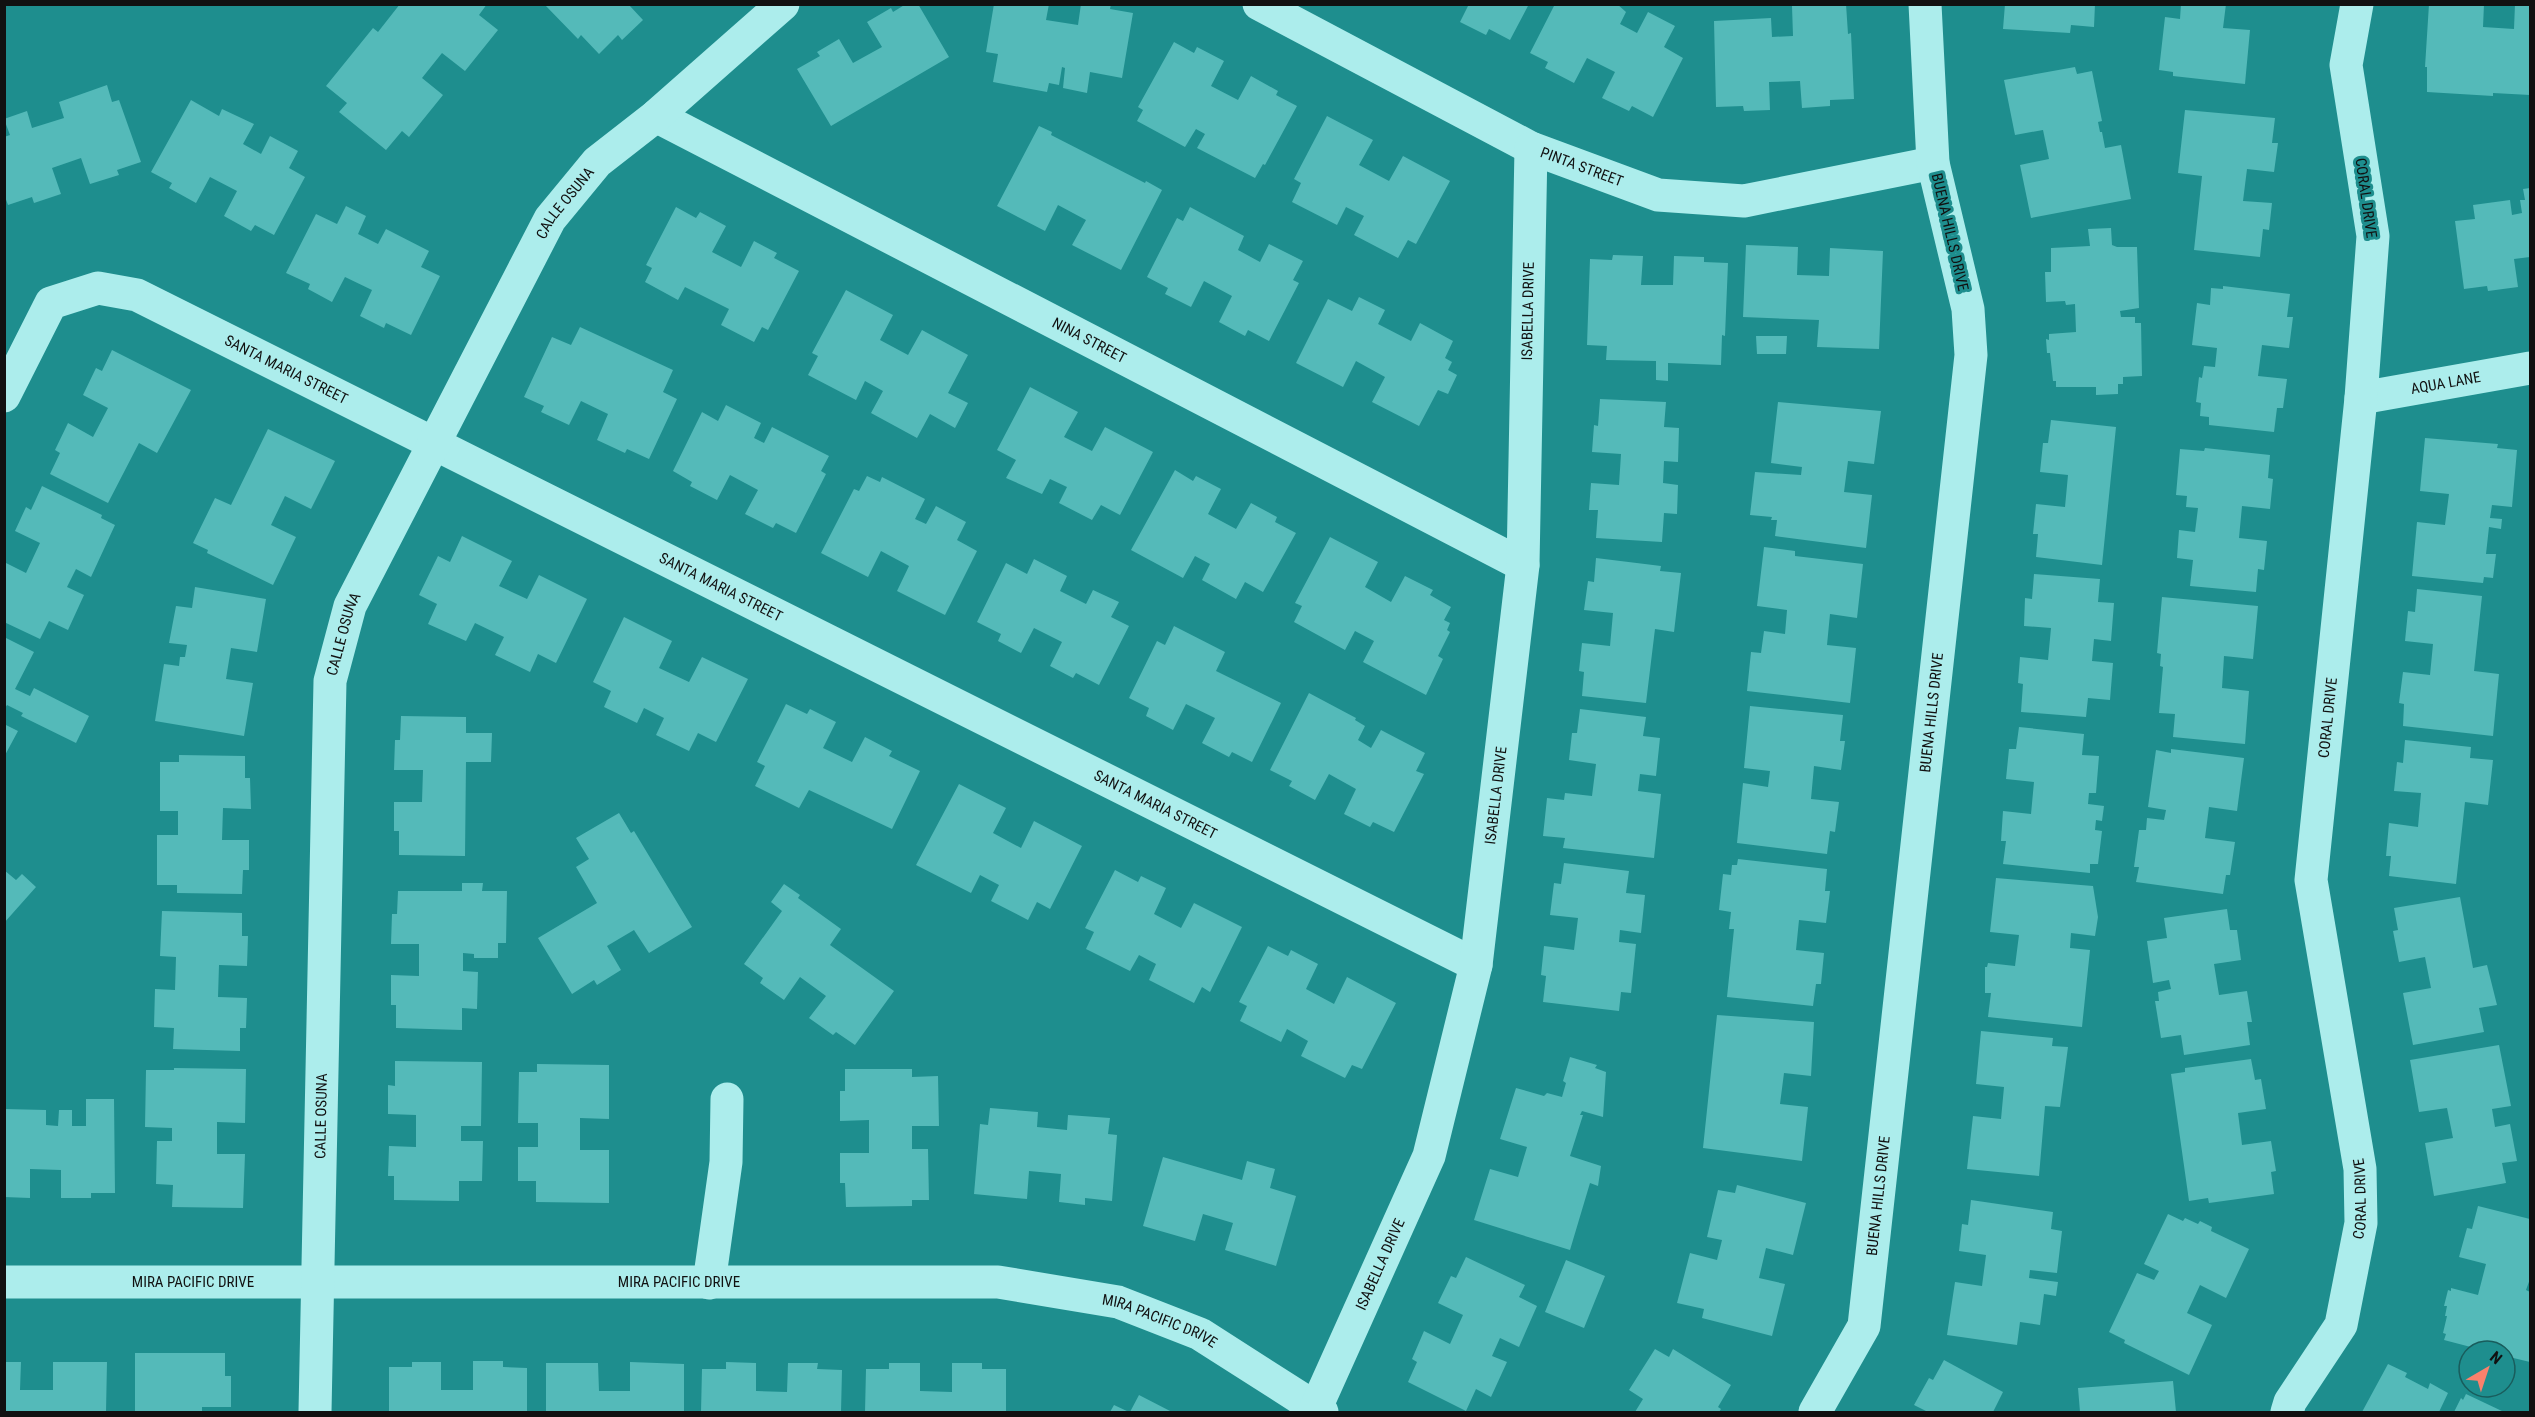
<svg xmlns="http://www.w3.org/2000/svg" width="2535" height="1417" font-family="'Roboto Condensed',sans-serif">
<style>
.building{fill:#54bab9}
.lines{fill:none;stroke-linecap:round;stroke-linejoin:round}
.minor{stroke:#acedec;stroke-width:33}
.labels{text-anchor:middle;stroke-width:6;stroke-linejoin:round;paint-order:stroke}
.street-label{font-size:15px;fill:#111;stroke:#1e8e8e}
</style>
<rect width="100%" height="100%" fill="#1e8e8e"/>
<path class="building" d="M400,4H487L479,15L498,30L465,71L442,53L422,78L443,95L409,137L402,131L386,150L339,112L347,103L326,86L373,28L378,32Z
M906,4H918L949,57L831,126L797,69L820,56L817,52L839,39L853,63L882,47L867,22L891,8L893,12Z
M994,4H1049L1046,20L1078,25L1081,4H1111L1110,9L1133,13L1122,78L1090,72L1087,93L1063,88L1065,68L1062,67L1059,85L1049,83L1047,92L993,82L998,54L986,52Z
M1469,4H1529L1510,40L1489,29L1486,35L1460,22Z
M1555,4H1617L1626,12L1620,24L1637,33L1648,12L1675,26L1664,47L1683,58L1653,117L1632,106L1629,111L1602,98L1615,72L1587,58L1574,83L1545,68L1548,62L1530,53Z
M1846,4L1848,34L1851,33L1854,99L1830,100V106L1802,108L1800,81L1769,82L1770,110L1744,111L1743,106L1716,107L1714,21L1771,18L1772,37L1793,36L1792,6Z
M2005,4H2095L2094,27L2071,25L2070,33L2003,29Z
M2181,4H2226L2223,28L2250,30L2245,84L2173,76V72L2159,70L2165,17L2180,19Z
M2429,4H2484L2483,27L2514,29L2515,4H2530V95L2493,93V96L2427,92V67H2425Z
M545,5H629L643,20L622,40L618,35L599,54L581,35L578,39Z
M1174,42L1194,53L1197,47L1224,61L1211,86L1238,100L1251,76L1278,91L1276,95L1297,106L1265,165L1263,164L1255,178L1197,148L1205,134L1196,129L1185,147L1137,121L1143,110L1138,107Z
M2075,67L2077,74L2092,71L2102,121L2098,122L2100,132H2102L2105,148L2121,145L2131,199L2031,218L2020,165L2049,159L2043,130L2015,135L2004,80Z
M107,85L112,102L119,100L141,162L117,170L119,175L90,184L81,158L52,168L61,194L34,203L32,197L8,205L4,194V137L10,135L4,119L27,111L32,128L64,118L59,102Z
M191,100L219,116L222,109L254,124L243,144L261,154L270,136L298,151L289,168L305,177L274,235L255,225L251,231L224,216L237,191L210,177L196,203L169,188L172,183L151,172Z
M2185,110L2275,118L2272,143H2278L2274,172L2247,169L2243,201L2272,203L2269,230L2263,229L2260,257L2194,250L2202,176L2178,173Z
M1327,116L1373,140L1359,165L1389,181L1403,156L1450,181L1416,244L1408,240L1398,258L1354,235L1364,216L1346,207L1337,225L1292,202L1301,183L1294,179Z
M1039,126L1052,132L1051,135L1145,183L1146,181L1162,190L1121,270L1072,245L1086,220L1058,205L1045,231L997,206Z
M2530,188V257L2514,259L2518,287L2488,291L2487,286L2464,289L2455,221L2475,219L2473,205L2510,200L2512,215L2522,213L2520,200H2525L2523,189Z
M346,206L366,216L358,234L378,244L386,229L429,251L421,267L440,276L411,335L386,323L384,328L360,316L372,290L345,277L332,302L308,289L310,284L286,273L316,214L337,224Z
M676,207L696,218L700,212L726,226L712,252L741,267L754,241L777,253L774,258L799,271L768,330L762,327L754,342L721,325L729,309L685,287L678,300L645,282L652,268L646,265Z
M1190,207L1244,236L1238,250L1260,262L1269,244L1303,261L1293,280L1299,283L1269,341L1248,330L1245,336L1219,322L1232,296L1204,281L1191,307L1165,294L1168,288L1147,277L1177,218L1183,221Z
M2111,228L2112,245L2117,247H2137L2139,308L2120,311L2121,317H2135V323H2141L2142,376L2123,377V384H2118V394L2096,395V387H2056V381H2053L2050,353H2047L2046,339L2049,340V334L2076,332L2075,304L2066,305L2065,301L2046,302L2045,272H2051V248L2090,246L2088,229Z
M1746,245L1798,247L1797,275L1829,276L1830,248L1883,251L1879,349L1817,347L1819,320L1743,317Z
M1613,255L1643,256L1641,285H1673L1674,256L1704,257V262L1728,263L1725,336L1722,335L1721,365L1668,363V381L1656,380V361L1606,360L1607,346L1587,345L1590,259L1612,260Z
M2223,286L2290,294L2287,317H2293L2289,348L2262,345L2258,376L2287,379L2283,408H2277L2274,432L2209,425V417L2200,416L2201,403L2196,402L2199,377L2202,378L2204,366L2215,367L2217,348L2192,345L2197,303L2210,305L2211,288L2223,289Z
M846,290L893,315L880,340L908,355L922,330L968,355L948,393L968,403L955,428L930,414L917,438L871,413L883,391L865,381L856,400L808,375L818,356L812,353Z
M1359,297L1385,310L1378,324L1411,341L1420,323L1453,341L1445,358L1452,362L1448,370L1457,375L1448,394L1438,390L1419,426L1372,402L1385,377L1356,361L1343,387L1296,363L1328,299L1352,311Z
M580,327L673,370L663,392L677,399L649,459L627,449L625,453L597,440L608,414L581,401L569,425L541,412L544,406L524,397L552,337L571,345Z
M1756,336H1787L1786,354H1757Z
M112,350L191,390L157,453L139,443L108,503L50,474L60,453L55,450L68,423L93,437L108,408L83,395L96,368L102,371Z
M1030,387L1078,412L1064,437L1092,451L1105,427L1153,452L1120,515L1101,505L1092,520L1059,503L1067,487L1050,479L1042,494L1006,478L1016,460L997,450Z
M1600,399L1666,402L1664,427L1679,428L1678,462L1664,461L1663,483L1678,485L1677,514L1664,513L1662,542L1596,538L1598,510H1589L1591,483L1619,485L1621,454L1592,452L1594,425L1598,426Z
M1778,402L1881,411L1874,464L1848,461L1844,492L1872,495L1866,548L1775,536L1777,520H1771L1772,517L1750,515L1755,472L1801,475L1802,467L1771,463Z
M726,405L761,423L754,438L764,443L772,427L829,456L821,471L826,474L796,533L776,523L773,528L745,514L758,490L730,475L717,500L690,486L692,482L673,471L702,412L718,421Z
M2051,420L2116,427L2102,565L2036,557L2038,534H2033L2036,504L2065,507L2068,475L2040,472L2043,443H2048Z
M268,429L335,461L311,509L285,496L271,525L296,537L273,585L207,553L208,550L193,543L215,498L231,505Z
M2425,438L2498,444L2497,448L2517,450L2512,507L2492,505L2490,518L2502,519L2501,529L2489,527L2486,554H2496L2493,578L2484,577L2483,583L2412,576L2417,522L2445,525L2449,494L2420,491Z
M2205,448L2270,455L2268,478L2273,479L2270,509L2242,506L2239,538L2267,541L2264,570L2258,569L2256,592L2190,586L2193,560L2177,558L2179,530L2195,532L2198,508L2186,507L2187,496L2176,495L2180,449L2204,451Z
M1175,470L1193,481L1196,476L1221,489L1208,514L1236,529L1251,503L1277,517L1275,522L1296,533L1263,592L1245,582L1236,599L1202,580L1210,564L1195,556L1183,578L1131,550Z
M867,476L880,482L882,477L925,499L915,519L926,524L936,506L966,522L957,540L977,551L945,615L897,591L909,566L881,551L868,577L821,553L854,489L859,491Z
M42,486L102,515L101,518L115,525L91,577L76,569L67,587L84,595L68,630L49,621L40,639L4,622V562L26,573L40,543L15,531L26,507L31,510Z
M462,536L512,561L499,586L527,599L539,575L587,599L556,663L538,654L530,672L495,655L504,637L475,623L466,641L428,624L437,604L419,595L438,556L450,562Z
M1330,537L1378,562L1365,587L1391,602L1405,576L1433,590L1430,595L1451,607L1444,620L1450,623L1447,630L1450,632L1438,656L1443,659L1426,695L1363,662L1374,641L1355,631L1345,650L1294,622L1302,606L1295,603Z
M1764,547L1795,551V556L1863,564L1857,618L1830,614L1827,645L1856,648L1850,703L1747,691L1751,652L1761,653L1764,631L1785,634L1787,610L1757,606Z
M1596,558L1661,566L1660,571L1681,573L1674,632L1655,629L1646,703L1582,696L1584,672L1579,671L1582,643L1610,646L1613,613L1584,610L1588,581L1594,582Z
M1034,559L1067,576L1060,591L1086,604L1093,590L1119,602L1111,617L1129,626L1099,685L1076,673L1073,678L1050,666L1062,642L1034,628L1021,653L998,641L1001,634L977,622L1006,563L1027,574Z
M2034,574L2100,579L2098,602L2114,603L2111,641L2094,639L2092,661L2113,663L2110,700L2088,698L2086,717L2021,712L2023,684L2018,683L2020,657L2048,660L2051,628L2024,626L2025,598L2032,599Z
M195,587L266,599L257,652L231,648L226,679L253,683L244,736L155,721L164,664L179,666L180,657H185L187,645L169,643L176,606L192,608Z
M2417,589L2482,596L2474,671L2499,674L2493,736L2403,726L2404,704L2399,703L2403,672L2430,675L2433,644L2405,641L2408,611L2415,612Z
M2162,597L2258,606L2253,659L2224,656L2222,688L2249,691L2245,744L2173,737L2175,714L2159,713L2163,667L2160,666L2161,654L2157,653Z
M624,617L672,641L659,668L689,682L702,657L748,679L716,742L698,733L689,751L656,735L664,718L644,708L637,723L604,707L611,691L593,682Z
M1174,626L1225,652L1216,671L1281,703L1252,762L1232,752L1229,757L1202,743L1215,718L1186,704L1173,730L1146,716L1149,708L1129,698L1157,641L1165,645Z
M4,637L34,652L15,689L30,696L34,688L89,716L76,743L21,716L23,713L7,705L4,710Z
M1309,693L1356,718L1355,720L1365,726L1358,740L1371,748L1381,730L1425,753L1416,771L1424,774L1394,832L1373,822L1370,827L1344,814L1356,789L1329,774L1315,800L1289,786L1292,781L1270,770Z
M786,704L807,714L810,709L836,722L823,748L852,762L865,737L892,751L889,756L920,771L892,829L809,790L799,808L755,786L765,766L757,762Z
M1750,706L1843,715L1840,741H1845L1841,770L1814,766L1811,799L1839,802L1835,832L1830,831L1827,854L1737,843L1743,783L1768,787L1770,771L1744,768Z
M1580,709L1646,717L1643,736L1660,738L1656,776L1640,774L1638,791L1661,794L1654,858L1563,848L1565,838L1543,836L1547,798L1564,800L1565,793L1592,796L1596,764L1569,760L1572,733H1577Z
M401,716L466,717V733H492L491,762H466L465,856L399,855V831H394V802H422L423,770H394L395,740H400Z
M4,724L18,731L4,757Z
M2019,727L2084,734L2082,755L2099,756L2096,793H2089L2088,804L2104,806L2102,821L2096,820L2095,830L2102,831L2098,864H2090V873L2003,864L2006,841H2001L2003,811L2031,814L2034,782L2006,779L2009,749H2016Z
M2405,740L2471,747L2470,758L2493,760L2488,805L2465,802L2456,884L2389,876L2391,856H2386L2389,823L2418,827L2421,793L2394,791L2397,762L2403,763Z
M2171,749L2244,758L2237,811L2209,807L2205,838L2235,842L2230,875H2226L2223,894L2136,882L2139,867H2134L2139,830H2146L2147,818L2164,820L2166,810L2148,807L2156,750L2171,753Z
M179,755L245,756V778H250L251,809L223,808L222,840H249V870H243L242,894L177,893V885H157V835H178V811H160V762H179Z
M959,784L1006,808L993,833L1021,848L1034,821L1082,846L1050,909L1037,902L1028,920L991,901L999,885L980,875L971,893L916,865Z
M619,813L631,833L634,831L692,927L649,953L634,930L607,946L621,970L597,985L594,980L572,994L538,938L597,903L576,867L589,859L576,838Z
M1738,859L1827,869L1825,891H1830L1826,923L1799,920L1796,950L1824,953L1821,984H1816L1813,1006L1727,997L1734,929H1729L1731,912L1719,910L1723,874L1731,875L1732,865H1737Z
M1564,863L1629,871L1626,893L1645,895L1641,933L1620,930L1619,942L1636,944L1631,993L1621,992L1619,1011L1543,1002L1546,976L1541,975L1544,946L1574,950L1578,918L1550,915L1554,883L1561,884Z
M4,870L16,880L22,874L36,887L4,923Z
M1115,870L1138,882L1141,876L1166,888L1154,914L1181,928L1194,903L1242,927L1210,992L1202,987L1194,1003L1149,980L1156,964L1139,955L1130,971L1086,949L1094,932L1085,928Z
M1996,878L2093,886L2098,917L2095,936L2071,933L2070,948L2090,950L2082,1027L1988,1017L1991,993H1985V967H1987L1988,963L2015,966L2019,935L1990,932Z
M462,883H483L482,891H507L506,943H498V958H474V954L463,953V971L478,972L477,1009L462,1008V1030L396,1028V1005H391V975L419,976V944H391L392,914H397L398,891H462Z
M784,884L800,895L798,898L841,929L830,945L894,991L855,1045L836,1032L833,1035L809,1018L826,996L800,977L784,1000L760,983L763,978L744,964L782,911L771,902Z
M2460,897L2473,968L2487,965L2497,1005L2479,1008L2484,1032L2413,1045L2403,993L2431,988L2425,957L2399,962L2393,931L2398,930L2394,908Z
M2227,909L2230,930H2237L2241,960L2214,964L2219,995L2247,991L2252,1022H2247L2250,1045L2184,1055L2181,1035L2161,1038L2155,1001H2159L2158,992L2171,989L2169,980L2153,983L2147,941L2167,938L2164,918Z
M162,911L242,913V936H248L247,966L219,965L218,997L247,998L246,1028H240V1051L173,1049L174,1028L154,1027L155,989L175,990L176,957L160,956Z
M1268,946L1288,956L1291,950L1318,964L1306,989L1334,1004L1347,977L1396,1003L1362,1069L1352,1065L1345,1078L1301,1056L1308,1041L1287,1029L1281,1042L1240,1021L1247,1006L1239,1002Z
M1717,1015L1814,1022L1811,1076L1784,1073L1780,1104L1808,1107L1802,1161L1703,1148Z
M1981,1031L2053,1038L2052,1046L2068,1047L2060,1107L2045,1106L2039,1176L1967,1169L1973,1116L2001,1119L2004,1087L1976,1084Z
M2499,1045L2511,1106L2492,1109L2495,1127L2510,1124L2517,1161L2502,1163L2506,1183L2434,1196L2425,1143L2453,1138L2447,1108L2419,1112L2410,1060Z
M1570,1057L1597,1065L1595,1068L1606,1072L1603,1117L1582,1111L1580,1115H1583L1570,1156L1601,1166L1598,1186L1590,1183L1570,1250L1474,1220L1490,1169L1518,1177L1527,1147L1500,1139L1516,1088L1544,1096L1547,1093L1562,1097L1566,1083L1563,1081Z
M2251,1059L2255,1080L2261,1079L2266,1109L2238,1113L2242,1145L2271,1141L2276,1171L2271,1172L2274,1194L2209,1203L2208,1198L2189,1201L2171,1074L2185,1072V1068Z
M395,1061L482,1062L481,1126H461V1141H483L482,1181H459V1201L394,1200V1176H388L389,1146L416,1147V1115L388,1114V1085L395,1086Z
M537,1064L609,1065V1119L580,1118V1150H609V1203L536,1202V1181H518V1147H538V1123H518L519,1072H537Z
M174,1068L246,1069L245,1123L217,1122V1154H245L243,1208L172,1207L173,1185L156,1184L157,1141H172V1128L145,1127L146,1070H174Z
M845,1069H912V1077L938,1076L939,1126H912V1149H928L929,1200H912V1206L846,1207L845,1183H840V1153H869V1120L840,1121V1091H845Z
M86,1099H114L115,1193H91V1198H61V1170L30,1169V1198L4,1197V1109L46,1110V1125L58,1126L59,1110H72V1126H86Z
M990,1108L1038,1112L1037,1127L1067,1130L1068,1115L1110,1118L1108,1134L1117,1135L1112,1201L1085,1198V1205L1059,1202L1061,1174L1029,1171L1027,1199L974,1194L980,1124L988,1125Z
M1163,1157L1242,1180L1247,1161L1275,1169L1270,1188L1296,1196L1276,1266L1225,1250L1233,1223L1203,1214L1195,1241L1143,1226Z
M1737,1185L1806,1203L1793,1255L1766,1248L1759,1278L1785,1284L1772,1336L1702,1318L1704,1309L1677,1303L1690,1253L1717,1260L1722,1240L1707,1237L1718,1190L1735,1193Z
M1971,1200L2053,1212L2051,1229L2062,1231L2057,1273L2030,1270L2029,1278L2058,1282L2056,1296L2044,1294L2040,1325L2020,1322L2017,1345L1947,1335L1955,1282L1982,1286L1986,1255L1959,1251L1962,1224L1968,1225Z
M2478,1206L2530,1219V1279L2526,1290L2530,1292V1362L2505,1356V1351H2486L2444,1340L2446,1334L2443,1333L2447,1316H2445L2447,1306H2444L2448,1290L2451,1291V1288L2478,1295L2486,1264L2459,1257L2467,1228L2472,1229Z
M2168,1214L2183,1221L2185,1218L2198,1224L2200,1221L2212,1227L2211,1231L2249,1249L2226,1298L2200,1285L2187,1313L2212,1325L2189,1375L2124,1343L2125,1340L2109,1332L2137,1273L2154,1280L2159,1271L2144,1264Z
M1466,1257L1525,1285L1519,1297L1537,1306L1519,1347L1500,1338L1492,1356L1507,1362L1491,1397L1476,1389L1466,1411L1408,1382L1417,1362L1412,1359L1424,1331L1450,1344L1463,1315L1438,1303L1451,1276L1456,1278Z
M1566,1260L1605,1276L1584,1328L1545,1312Z
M1655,1349L1669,1357L1673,1349L1731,1385L1718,1407L1721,1409L1719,1412H1635L1643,1399L1629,1390Z
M135,1353H225V1376H231V1407H202V1412H135Z
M1944,1360L2003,1392L1993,1412H1928L1914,1405L1929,1378L1933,1380Z
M473,1361H503V1367L527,1368V1412H389V1367H412V1362H441V1390H473Z
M4,1362H21L20,1390H53V1362H107L106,1412H4Z
M630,1362L684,1364V1412H546V1363H598L599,1391H630Z
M726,1362L756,1363V1391L787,1392L788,1363H818L817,1369L842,1370L841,1412H701L702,1369H726Z
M889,1363H920V1391L952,1392V1363H982V1369H1006V1412H865L866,1369H889Z
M2388,1364L2407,1373L2405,1377L2428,1389L2430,1383L2448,1393L2439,1412H2362Z
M2173,1381L2176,1412H2080L2078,1388Z
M2466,1394L2504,1412H2454L2461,1398L2463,1400Z
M1139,1395L1172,1412H1130Z
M1114,1405L1129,1412H1110Z"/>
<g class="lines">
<g class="minor">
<path id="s1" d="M1259,4L1531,148L1658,195L1744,201L1933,163"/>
<path id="s2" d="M656,116L1523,565"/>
<path id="s3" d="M4,396L51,303L98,288L137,295L1476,965"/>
<path id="s4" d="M2361,398L2530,368"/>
<path id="s5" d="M4,1282H998L1118,1302L1200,1334L1322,1412"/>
<path d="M709,1283L726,1162L727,1099"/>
<path id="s6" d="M315,1412L330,681L350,606L550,219L597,162L656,116L783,4"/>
<path id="s7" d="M1314,1412L1429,1156L1476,965L1523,565L1531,148"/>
<path id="s8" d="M1815,1412L1864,1326L1971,355L1968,309L1933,163L1925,4"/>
<path id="s9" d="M2287,1412L2290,1402L2341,1325L2361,1223L2360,1169L2311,880L2361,398L2373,236L2346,65L2357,4"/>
</g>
</g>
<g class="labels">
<g class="street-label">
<text dy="5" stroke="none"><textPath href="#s1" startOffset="362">PINTA STREET</textPath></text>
<text transform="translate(2366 198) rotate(82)" y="5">CORAL DRIVE</text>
<text dy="5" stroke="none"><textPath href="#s6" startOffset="1266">CALLE OSUNA</textPath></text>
<text transform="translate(1950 232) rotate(77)" y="5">BUENA HILLS DRIVE</text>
<text dy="5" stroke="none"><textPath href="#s7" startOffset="1134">ISABELLA DRIVE</textPath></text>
<text dy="5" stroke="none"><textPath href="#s2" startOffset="488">NINA STREET</textPath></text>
<text dy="5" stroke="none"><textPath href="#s3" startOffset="360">SANTA MARIA STREET</textPath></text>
<text dy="5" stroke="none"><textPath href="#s4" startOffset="86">AQUA LANE</textPath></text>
<text dy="5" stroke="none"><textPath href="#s3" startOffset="846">SANTA MARIA STREET</textPath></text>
<text dy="5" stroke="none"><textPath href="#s6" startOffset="780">CALLE OSUNA</textPath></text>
<text dy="5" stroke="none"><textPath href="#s8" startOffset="716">BUENA HILLS DRIVE</textPath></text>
<text dy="5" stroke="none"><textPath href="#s9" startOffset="717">CORAL DRIVE</textPath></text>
<text dy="5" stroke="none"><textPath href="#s7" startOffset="648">ISABELLA DRIVE</textPath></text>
<text dy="5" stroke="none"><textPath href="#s3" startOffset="1332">SANTA MARIA STREET</textPath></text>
<text dy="5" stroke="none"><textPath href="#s6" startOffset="296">CALLE OSUNA</textPath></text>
<text dy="5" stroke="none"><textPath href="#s8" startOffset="230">BUENA HILLS DRIVE</textPath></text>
<text dy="5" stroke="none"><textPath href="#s9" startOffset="231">CORAL DRIVE</textPath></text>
<text dy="5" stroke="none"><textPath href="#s7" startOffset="162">ISABELLA DRIVE</textPath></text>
<text dy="5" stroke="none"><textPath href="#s5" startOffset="189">MIRA PACIFIC DRIVE</textPath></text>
<text dy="5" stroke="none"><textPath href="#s5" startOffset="675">MIRA PACIFIC DRIVE</textPath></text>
<text dy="5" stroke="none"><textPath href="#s5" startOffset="1161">MIRA PACIFIC DRIVE</textPath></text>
</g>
</g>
<rect width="2535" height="1417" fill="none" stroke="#111111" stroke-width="12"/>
<g transform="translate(2487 1369) rotate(39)"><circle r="28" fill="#1e8e8e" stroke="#195c5c" stroke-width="1.5"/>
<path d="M0-4.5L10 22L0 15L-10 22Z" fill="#fb816c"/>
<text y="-9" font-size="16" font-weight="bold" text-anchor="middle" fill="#111111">N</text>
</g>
</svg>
